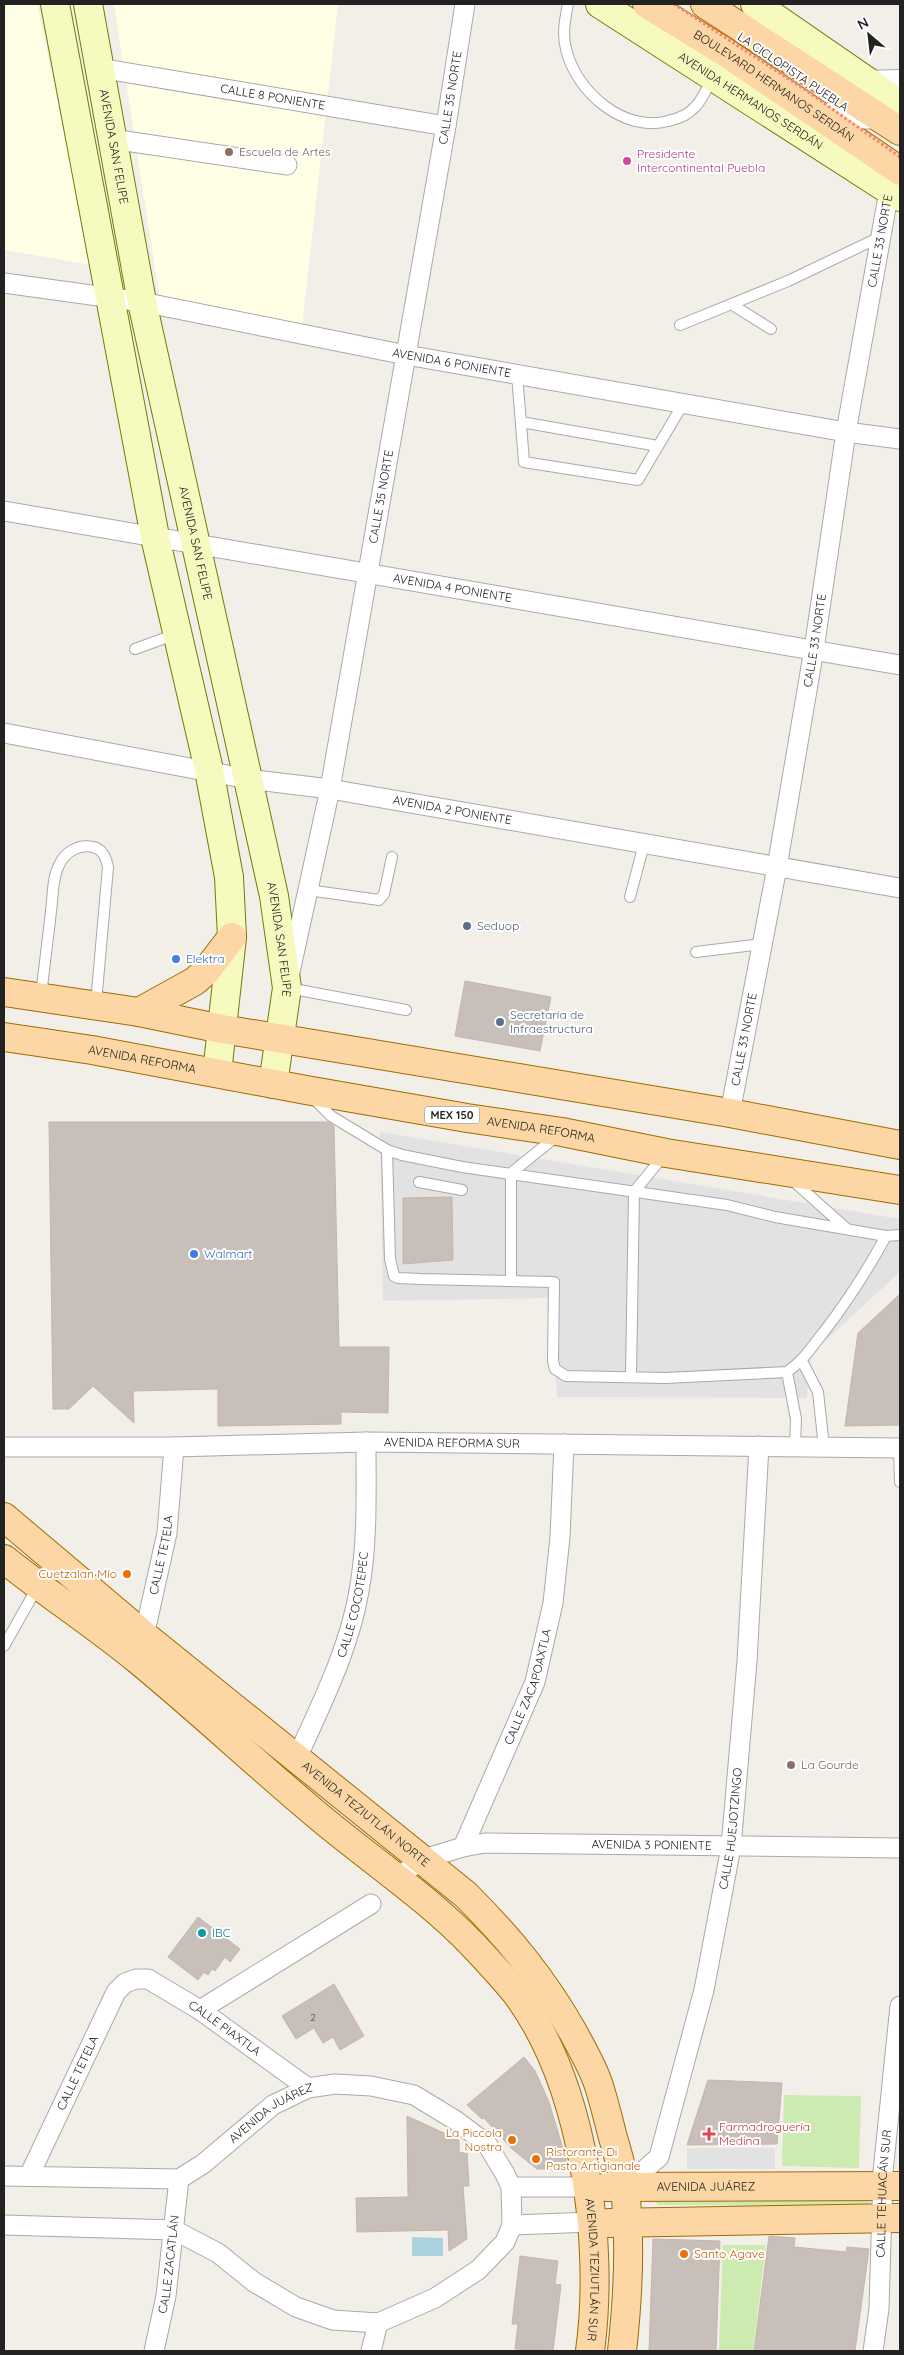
<svg xmlns="http://www.w3.org/2000/svg" width="904" height="2355" font-family="Quicksand,sans-serif">
<style>
.education{fill:#ffffe5}
.grass{fill:#cdebb0}
.parking{fill:#e2e2e2}
.water{fill:#aad3df}
.building{fill:#c7bfb8;stroke:#c4b6ab}
.lines{fill:none;stroke-linecap:round;stroke-linejoin:round}
.service-casing{stroke:#a9a9a9;stroke-width:12}
.minor-casing{stroke:#a9a9a9;stroke-width:21}
.tertiary-casing{stroke:#a9a9a9;stroke-width:26}
.secondary-casing{stroke:#707d05;stroke-width:30}
.primary-casing{stroke:#a06b00;stroke-width:30}
.service{stroke:#fff;stroke-width:10}
.minor{stroke:#fff;stroke-width:19}
.tertiary{stroke:#fff;stroke-width:24}
.secondary{stroke:#f7fabf;stroke-width:28}
.primary{stroke:#fcd6a4;stroke-width:28}
.path-bridge{stroke:#fa8072;stroke-width:3;stroke-dasharray:2.5 2.5;stroke-linecap:butt}
.education-dot{fill:#8d6e63;stroke:#fff;stroke-width:2}
.hotel-dot{fill:#d1479c;stroke:#fff;stroke-width:2}
.service-dot{fill:#5c6f8a;stroke:#fff;stroke-width:2}
.shop-dot{fill:#3f7fe0;stroke:#fff;stroke-width:2}
.food-dot{fill:#e8710a;stroke:#fff;stroke-width:2}
.culture-dot{fill:#0f9aa8;stroke:#fff;stroke-width:2}
.health-dot{fill:#e0444e;stroke:#fff;stroke-width:2}
.labels{text-anchor:middle;stroke-width:4;stroke-linejoin:round;paint-order:stroke}
.number-label{font-size:10px;fill:#4b4948}
.shield{fill:#fff;stroke:#646464;stroke-width:1}
.shield-label{font-size:11px;font-weight:bold;fill:#222}
.street-label{font-size:12px;fill:#222;stroke:#fff}
.education-label{font-size:12px;fill:#785e54;stroke:#fff;text-anchor:start}
.hotel-label{font-size:12px;fill:#b23c85;stroke:#fff;text-anchor:start}
.service-label{font-size:12px;fill:#4e5e75;stroke:#fff;text-anchor:start}
.shop-label{font-size:12px;fill:#366cbe;stroke:#fff;text-anchor:start}
.food-label{font-size:12px;fill:#c56008;stroke:#fff;text-anchor:end}
.culture-label{font-size:12px;fill:#0d838f;stroke:#fff;text-anchor:start}
.health-label{font-size:12px;fill:#be3a42;stroke:#fff;text-anchor:start}
</style>
<rect width="100%" height="100%" fill="#f2efe9"/>
<path class="education" d="M4,4H37L92,265L4,250Z
M114,4H338L302,326L160,300Z"/>
<path class="grass" d="M784,2095L861,2096L859,2168L782,2166Z
M653,2198L870,2199L869,2203L863,2206L658,2205Z
M723,2245H766L753,2351H719Z"/>
<path class="parking" d="M380,1132L900,1219V1272L811,1354L807,1398L557,1397L550,1298L383,1301Z
M687,2148H775V2169H687Z"/>
<path class="water" d="M412,2237L443,2238V2256H412Z"/>
<path class="building" d="M465,981L551,997L540,1051L455,1036Z
M49,1122H328L334,1126L339,1347H389L388,1413L341,1412V1424L218,1426V1389L133,1391L134,1423L93,1386L69,1409H53Z
M452,1197L453,1260L403,1264V1198Z
M900,1294V1425L845,1426L858,1333Z
M198,1917L240,1949L230,1962L225,1957L215,1971L212,1969L208,1975L204,1972L198,1980L168,1957Z
M334,1984L364,2036L340,2050L333,2037L323,2043L314,2028L296,2039L282,2016Z
M524,2057L535,2071L549,2102L569,2169H537L512,2149L484,2118L482,2119L467,2105Z
M708,2080L782,2083L777,2144L687,2145Z
M407,2116L459,2140V2153L467,2152L469,2186H463L467,2239L449,2251L448,2230L357,2232L356,2198L408,2197Z
M769,2236L795,2238L794,2247L846,2252L847,2247L869,2249L855,2351H754Z
M653,2239L720,2241L716,2351H649Z
M520,2256L558,2261L555,2284L561,2285L553,2351L515,2349L518,2324H512Z"/>
<g class="lines">
<g class="service-casing">
<path id="service" d="M568,4C565,19 562,34 566,49C576,92 624,133 668,121C678,119 688,115 695,107C703,99 707,88 712,78
M731,304L771,329
M680,325L788,281L880,237
M517,374L524,462L638,480L683,404
M521,422L658,446
M135,649L176,634
M308,890L379,900L384,894L392,857
M630,897L644,844
M696,952L762,944
M288,988L406,1010
M41,996C44,968 48,939 51,911C53,897 52,879 59,865C65,852 78,844 93,847C103,849 106,858 108,867L96,1003
M313,1098L331,1116L387,1150L402,1155L462,1167L727,1205L775,1217L886,1236L900,1235
M387,1150L390,1259L394,1276L398,1278L420,1279L554,1282L553,1361L555,1369L566,1376L665,1378L787,1372C804,1360 810,1349 823,1333C847,1302 867,1271 886,1236
M791,1179L847,1229
M419,1182L462,1190
M511,1281V1173L557,1136
M802,1361L818,1392L824,1447
M787,1372L796,1419L795,1446
M631,1376L634,1192L664,1155
M899,1448L900,1482
M4,1646L38,1586"/>
</g>
<g class="minor-casing">
<g id="minor">
<path id="s1" d="M99,68L446,126"/>
<path d="M112,139L287,165"/>
<path id="s2" d="M4,283L142,302L406,355L846,432L900,439"/>
<path id="s3" d="M4,511L900,665"/>
<path id="s4" d="M4,733L248,779L330,789L900,888"/>
<path id="s5" d="M290,972L330,789L446,126L465,4"/>
<path id="s6" d="M730,1113L777,867L814,649L846,432L891,180"/>
<path id="s7" d="M4,1447H174L366,1442L900,1448"/>
<path id="s8" d="M142,1645L167,1533L174,1447"/>
<path id="s9" d="M297,1758C321,1704 349,1650 359,1591C368,1542 366,1491 366,1442"/>
<path id="s10" d="M463,1847L485,1843L900,1848"/>
<path id="s11" d="M397,1879L420,1860L463,1847L535,1682L553,1603L560,1537L564,1444"/>
<path d="M200,2010L371,1904"/>
<path id="s12" d="M4,2176L179,2179L203,2164L273,2105L308,2088L335,2084L371,2086L414,2095L455,2120L487,2144L505,2174L511,2187L512,2225L505,2242L478,2270L435,2298L378,2323L333,2320L296,2307L254,2282L218,2253L174,2230L4,2225"/>
<path id="s13" d="M29,2176L116,1992L125,1983L136,1979H148L200,2010L308,2088"/>
<path d="M511,2187H588"/>
<path id="s14" d="M625,2187L659,2157L704,1990L731,1847L747,1661L759,1446"/>
<path d="M512,2225L592,2222"/>
<path id="s15" d="M154,2351L166,2296L179,2179"/>
<path d="M371,2351L378,2323"/>
<path id="s16" d="M873,2351L879,2309L883,2172L900,2006"/>
</g>
</g>
<g class="tertiary-casing">
<path id="tertiary" d="M860,83L900,82
M817,115L885,117"/>
</g>
<g class="secondary-casing">
<g id="secondary">
<path d="M55,4L155,537L209,770L229,877L232,937L217,1073"/>
<path id="s17" d="M88,4L142,302L274,896L287,988L273,1084"/>
<path id="s18" d="M600,4L900,197"/>
<path d="M755,4L900,104"/>
</g>
</g>
<g class="primary-casing">
<g id="primary">
<path id="s19" d="M647,4L725,52L900,171"/>
<path d="M705,4L900,131"/>
<path d="M4,992L139,1012L222,1029L730,1113L900,1145"/>
<path d="M139,1012L195,981L206,971L232,937"/>
<path id="s20" d="M4,1037L92,1050L306,1090L467,1118L562,1132L666,1153L900,1190"/>
<path id="s21" d="M4,1517L146,1637L466,1895C509,1938 543,1979 573,2032C582,2049 593,2067 599,2086C604,2102 608,2118 612,2134C617,2152 623,2170 625,2189C631,2243 628,2298 622,2351"/>
<path id="s22" d="M4,1559C48,1594 95,1625 138,1660C199,1710 256,1764 317,1815C369,1859 427,1897 474,1946C488,1961 503,1977 516,1993C584,2084 605,2242 590,2351"/>
<path id="s23" d="M607,2187L900,2186"/>
<path d="M609,2223L900,2218"/>
</g>
</g>
<use href="#service" class="service"/>
<use href="#minor" class="minor"/>
<use href="#tertiary" class="tertiary"/>
<use href="#secondary" class="secondary"/>
<use href="#primary" class="primary"/>
<path class="path-bridge" d="M674,4L804,89L900,157"/>
</g>
<g class="education-dot">
<circle cx="229" cy="152" r="5"/>
<circle cx="791" cy="1765" r="5"/>
</g>
<circle class="hotel-dot" cx="627" cy="161" r="5"/>
<g class="service-dot">
<circle cx="467" cy="926" r="5"/>
<circle cx="500" cy="1022" r="5"/>
</g>
<g class="shop-dot">
<circle cx="176" cy="959" r="5"/>
<circle cx="194" cy="1254" r="5"/>
</g>
<g class="food-dot">
<circle cx="127" cy="1574" r="5"/>
<circle cx="512" cy="2140" r="5"/>
<circle cx="536" cy="2159" r="5"/>
<circle cx="684" cy="2254" r="5"/>
</g>
<circle class="culture-dot" cx="202" cy="1933" r="5"/>
<path class="health-dot" d="M706.5 2126.5h5v5h5v5h-5v5h-5v-5h-5v-5h5z"/>
<g class="labels">
<g class="number-label">
<text x="313" y="2021">2</text>
</g>
<rect class="shield" x="424.5" y="1106.5" width="55" height="17" rx="4"/>
<g class="shield-label">
<text x="452" y="1119">MEX 150</text>
</g>
<g class="street-label">
<text transform="translate(793 72) rotate(34)" y="4">LA CICLOPISTA PUEBLA</text>
<text dy="4" stroke="none"><textPath href="#s19" startOffset="151">BOULEVARD HERMANOS SERDÁN</textPath></text>
<text dy="4" stroke="none"><textPath href="#s1" startOffset="176">CALLE 8 PONIENTE</textPath></text>
<text dy="4" stroke="none"><textPath href="#s5" startOffset="889">CALLE 35 NORTE</textPath></text>
<text dy="4" stroke="none"><textPath href="#s18" startOffset="179">AVENIDA HERMANOS SERDÁN</textPath></text>
<text dy="4" stroke="none"><textPath href="#s17" startOffset="145">AVENIDA SAN FELIPE</textPath></text>
<text dy="4" stroke="none"><textPath href="#s6" startOffset="885">CALLE 33 NORTE</textPath></text>
<text dy="4" stroke="none"><textPath href="#s2" startOffset="455">AVENIDA 6 PONIENTE</textPath></text>
<text dy="4" stroke="none"><textPath href="#s5" startOffset="484">CALLE 35 NORTE</textPath></text>
<text dy="4" stroke="none"><textPath href="#s17" startOffset="550">AVENIDA SAN FELIPE</textPath></text>
<text dy="4" stroke="none"><textPath href="#s3" startOffset="455">AVENIDA 4 PONIENTE</textPath></text>
<text dy="4" stroke="none"><textPath href="#s6" startOffset="480">CALLE 33 NORTE</textPath></text>
<text dy="4" stroke="none"><textPath href="#s4" startOffset="455">AVENIDA 2 PONIENTE</textPath></text>
<text dy="4" stroke="none"><textPath href="#s17" startOffset="955">AVENIDA SAN FELIPE</textPath></text>
<text dy="4" stroke="none"><textPath href="#s6" startOffset="75">CALLE 33 NORTE</textPath></text>
<text dy="4" stroke="none"><textPath href="#s20" startOffset="140">AVENIDA REFORMA</textPath></text>
<text dy="4" stroke="none"><textPath href="#s20" startOffset="545">AVENIDA REFORMA</textPath></text>
<text dy="4" stroke="none"><textPath href="#s7" startOffset="448">AVENIDA REFORMA SUR</textPath></text>
<text dy="4" stroke="none"><textPath href="#s8" startOffset="92">CALLE TETELA</textPath></text>
<text dy="4" stroke="none"><textPath href="#s9" startOffset="164">CALLE COCOTEPEC</textPath></text>
<text dy="4" stroke="none"><textPath href="#s11" startOffset="248">CALLE ZACAPOAXTLA</textPath></text>
<text dy="4" stroke="none"><textPath href="#s21" startOffset="468">AVENIDA TEZIUTLÁN NORTE</textPath></text>
<text dy="4" stroke="none"><textPath href="#s14" startOffset="382">CALLE HUEJOTZINGO</textPath></text>
<text dy="4" stroke="none"><textPath href="#s10" startOffset="189">AVENIDA 3 PONIENTE</textPath></text>
<text dy="4" stroke="none"><textPath href="#s13" startOffset="331">CALLE PIAXTLA</textPath></text>
<text dy="4" stroke="none"><textPath href="#s13" startOffset="114">CALLE TETELA</textPath></text>
<text dy="4" stroke="none"><textPath href="#s12" startOffset="289">AVENIDA JUÁREZ</textPath></text>
<text dy="4" stroke="none"><textPath href="#s23" startOffset="99">AVENIDA JUÁREZ</textPath></text>
<text dy="4" stroke="none"><textPath href="#s16" startOffset="158">CALLE TEHUACÁN SUR</textPath></text>
<text dy="4" stroke="none"><textPath href="#s15" startOffset="88">CALLE ZACATLÁN</textPath></text>
<text dy="4" stroke="none"><textPath href="#s22" startOffset="964">AVENIDA TEZIUTLÁN SUR</textPath></text>
</g>
<g class="education-label">
<text x="239" y="156">Escuela de Artes</text>
<text x="801" y="1769">La Gourde</text>
</g>
<g class="hotel-label">
<text x="637" y="158">Presidente<tspan x="637" dy="14">Intercontinental Puebla</tspan></text>
</g>
<g class="service-label">
<text x="477" y="930">Seduop</text>
<text x="510" y="1019">Secretaría de<tspan x="510" dy="14">Infraestructura</tspan></text>
</g>
<g class="shop-label">
<text x="186" y="963">Elektra</text>
<text x="204" y="1258">Walmart</text>
</g>
<g class="food-label">
<text x="117" y="1578">Cuetzalan Mío</text>
<text x="502" y="2137">La Piccola<tspan x="502" dy="14">Nostra</tspan></text>
<text x="546" y="2156" text-anchor="start">Ristorante Di<tspan x="546" dy="14">Pasta Artigianale</tspan></text>
<text x="694" y="2258" text-anchor="start">Santo Agave</text>
</g>
<g class="culture-label">
<text x="212" y="1937">IBC</text>
</g>
<g class="health-label">
<text x="719" y="2131">Farmadroguería<tspan x="719" dy="14">Medina</tspan></text>
</g>
</g>
<rect width="904" height="2355" fill="none" stroke="#222222" stroke-width="10"/>
<g transform="translate(869 35) rotate(332)" stroke="#ffffff" stroke-width="4" paint-order="stroke">
<path d="M0-4L9 19L0 12L-9 19Z" fill="#222222"/>
<text y="-8" font-size="14" font-weight="bold" text-anchor="middle" fill="#222222">N</text>
</g>
</svg>
